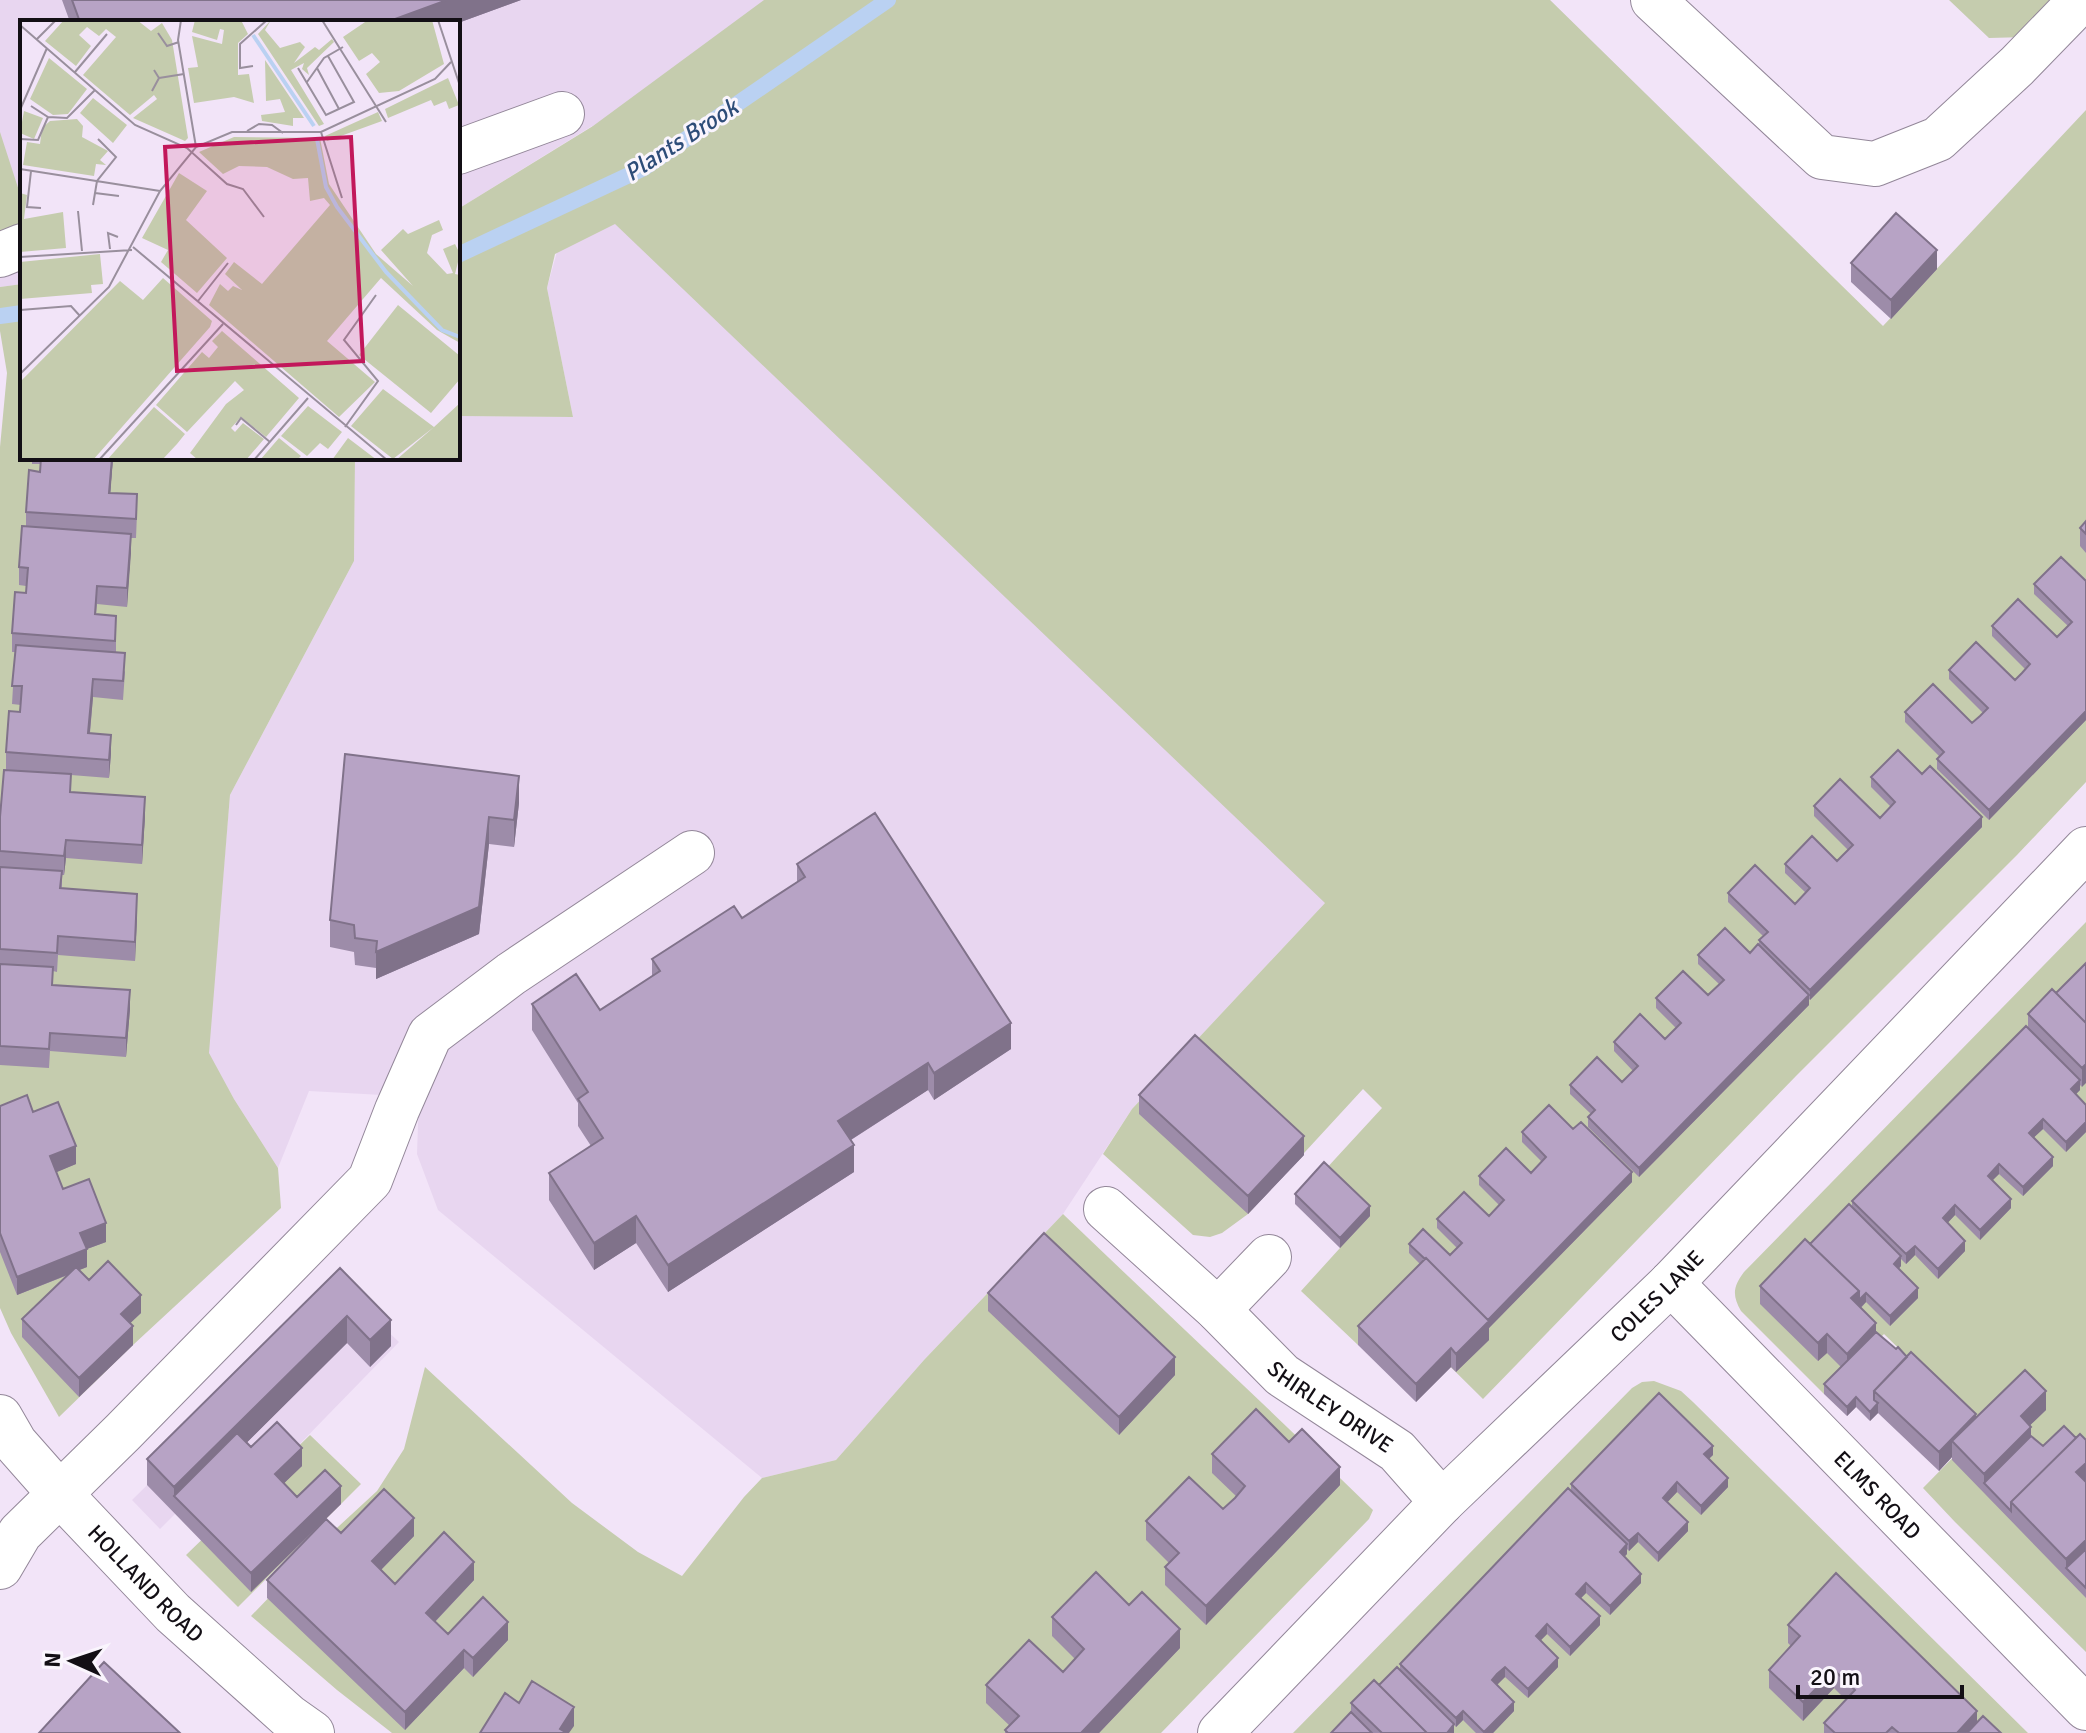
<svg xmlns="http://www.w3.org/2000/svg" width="2086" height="1733" font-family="Signika,sans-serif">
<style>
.built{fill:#e8d6f0}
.green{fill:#c5ccae}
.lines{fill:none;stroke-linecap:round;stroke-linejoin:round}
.stream{stroke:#bad1f2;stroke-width:16}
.minor-casing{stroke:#938799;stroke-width:46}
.minor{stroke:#fff;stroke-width:44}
.wall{fill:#9d8ca9}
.shaded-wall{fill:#80728a}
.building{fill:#b7a3c5;stroke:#80728a;stroke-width:2}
.labels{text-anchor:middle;stroke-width:6;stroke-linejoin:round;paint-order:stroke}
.street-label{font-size:22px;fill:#130f15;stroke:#faf5fd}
.water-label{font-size:24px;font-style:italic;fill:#2d4c78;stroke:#faf5fd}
.inset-river{fill:none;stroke:#bad1f2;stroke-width:4}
.inset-road{fill:none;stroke:#998f9d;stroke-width:2}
.view{fill:#c2185b;fill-opacity:0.15;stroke:#c2185b;stroke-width:4}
.inset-edge{fill:none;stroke:#130f15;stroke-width:4}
</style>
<rect width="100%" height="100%" fill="#f2e4f8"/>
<path class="built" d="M0,0H1550L1883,327L1325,903L1132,1109L1063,1214L924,1360L836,1460L762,1478L438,1210L417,1154L419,1097L309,1091L278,1168L234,1099L208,1053L230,795L354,561L355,458H458V416L573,417L547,288L592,126L458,209V22H22V284L0,287Z
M340,1295H349L399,1342L290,1454L237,1452L160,1529L132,1500Z"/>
<path class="green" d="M764,0H1550L1883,326L2086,110V782L2017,855L1796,1076L1483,1399L1393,1310L1358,1345L1301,1291L1340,1248L1324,1171L1382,1108L1363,1089L1248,1214L1222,1233L1210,1237L1193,1235L1103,1154L1132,1109L1325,903L615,224L555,254L547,288L573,417L458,416V209L593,126Z
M1949,0H2060L2026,37L1989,38Z
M0,132L22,200V229L0,238Z
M22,284V458H355L354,561L230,795L209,1053L234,1099L278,1168L281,1208L133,1345L59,1417L11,1333L0,1308V447L7,373L0,331V287Z
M2086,922V1652L1955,1522L1923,1488L1981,1429L1884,1334L1824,1394L1741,1311C1732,1295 1733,1287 1744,1272Z
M1063,1214C1166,1313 1271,1410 1373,1510L1369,1519L1161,1733H392L337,1690L251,1616L326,1538L377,1491L404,1449L425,1367L572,1503L638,1552L682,1576L744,1497L762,1478L836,1460L924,1360Z
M1654,1381L1681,1391L1693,1402L2028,1733H1293L1632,1388L1642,1382Z
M310,1435L361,1484L238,1607L186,1555Z"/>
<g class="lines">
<path class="stream" d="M458,255L644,168L888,0
M0,316L22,313"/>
<g class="minor-casing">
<g id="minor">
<path d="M1653,0L1822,157L1875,164L1938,139L2017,66L2081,0"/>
<path d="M458,152L562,114"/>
<path d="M0,255L22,246"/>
<path id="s1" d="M1106,1209L1218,1310L1282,1375L1397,1451L1442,1502"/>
<path id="s2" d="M1671,1283L2086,1708"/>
<path d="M1218,1310L1269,1257"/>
<path id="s3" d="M0,1417L15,1443L60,1494L173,1613L288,1716L312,1733"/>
<path d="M0,1567L20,1533L123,1432L370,1180L397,1110L430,1035L511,974L692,853"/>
<path id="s4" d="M1220,1733L1442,1502L1671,1283L2086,849"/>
</g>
</g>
<use href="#minor" class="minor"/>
</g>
<path class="wall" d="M62,0H521L458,23L70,22Z
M1851,263L1937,269L1891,319L1851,282Z
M32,458H113L110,493L137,513L136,538H131L127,607L97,604L96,615L116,634V653L125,672L123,700L93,697L90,733L111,753L109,778L71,775V792L145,816L142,864L66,858L64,875H62V888L137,913L135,961L58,955L57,972L53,971V985L130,1009L126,1057L50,1051L49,1068L0,1065V817L6,770V752L20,712L21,705L12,704L15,652H12V633L26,593V586L19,585V567L26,527V512L40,472L41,464H32Z
M2086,521V553L2080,546V528Z
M2086,581V720L1989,820L1937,769V759L1940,757L1905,722V712L1972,723L1983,713L1949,679V670L2015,680L2025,669L1992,636V626L2057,637L2068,626L2034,594V584Z
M345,754L519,803L514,847L489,844L479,934L376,979V968L355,965L354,952L330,947V920Z
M1922,774L1982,827L1810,1000L1809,999V1005L1639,1177L1588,1127V1117L1591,1114L1570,1094V1085L1622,1082L1633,1071L1614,1051V1042L1665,1039L1676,1028L1656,1008V998L1708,995L1719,984L1698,964V955L1750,953L1759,945V940L1763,936L1728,902V893L1795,904L1806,893L1785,873V864L1837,861L1848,850L1814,816V806L1880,818L1891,807L1871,787V777Z
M797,864L1011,1049L934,1100L928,1090L851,1140L854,1172L668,1292L636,1243L594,1270L549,1200V1173L591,1146L578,1126V1103L532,1030V1004L600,1010L652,976V959L742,918L797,882Z
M2086,963L2082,1087L2080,1085V1090L2076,1094L2086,1105V1132L2066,1152L2043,1129L2034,1137L2053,1166L2023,1196L1999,1174L1992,1180L2011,1208L1980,1240L1955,1215L1947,1223L1965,1251L1938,1279L1915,1255L1906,1264L1901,1259V1266L1898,1269L1918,1298L1890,1326L1866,1302L1861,1308L1876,1332L1896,1349L1907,1357L1976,1419L2046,1410L2030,1425L2031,1436L2043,1446L2076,1438L2086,1440V1598L1952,1460V1457L1939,1471L1878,1413L1870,1421L1856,1407L1847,1416L1824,1394V1384L1841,1367L1827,1353L1818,1361L1760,1304V1286L1852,1208V1201L2028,1028V1014L2056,993Z
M1139,1095L1304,1155L1248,1214L1139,1114Z
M0,1106L33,1112L76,1164L56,1172L63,1189L106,1242L87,1249V1267L79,1270L89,1280L141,1313L130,1323L133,1345L79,1397L22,1337V1319L68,1275L17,1295L0,1252Z
M1573,1129L1632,1182L1489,1328V1340L1456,1372L1451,1367L1416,1402L1358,1345V1326L1420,1264L1409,1253V1244L1450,1255L1457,1248L1437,1228V1219L1489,1216L1499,1205L1479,1185V1176L1531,1173L1542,1162L1522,1142V1132Z
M1295,1194L1370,1216L1340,1248L1295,1204Z
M340,1268L391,1346L370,1367L347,1343L246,1443L251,1447L302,1466L284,1483L297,1497L341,1504L251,1592L147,1485V1459Z
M988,1293L1175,1375L1119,1435L988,1311Z
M1289,1442L1340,1485L1206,1625L1165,1585V1567L1169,1563L1146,1540V1521L1223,1509L1236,1496L1212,1473V1454Z
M1713,1455L1709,1459L1728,1487L1701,1515L1677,1492L1667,1502L1688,1531L1658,1562L1638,1542L1629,1551L1627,1549V1554L1624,1557L1641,1583L1610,1615L1586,1593L1581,1598L1600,1625L1570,1656L1547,1634L1541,1640L1558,1667L1528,1698L1505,1677L1497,1684V1685L1514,1711L1493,1733H1476L1463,1720L1456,1727L1454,1725V1733H1331L1351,1712V1703L1400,1670V1664L1571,1491V1484Z
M341,1533L414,1536L381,1570L395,1584L474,1580L435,1622L448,1634L508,1640L473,1677L464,1668L405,1730L267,1598V1580Z
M1129,1605L1180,1648L1099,1733H1005V1730L1010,1726L986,1703V1685L1063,1672L1075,1659L1052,1636V1617Z
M1788,1625L1977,1722L2001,1733H1824V1723L1846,1700L1834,1688L1803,1721L1769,1688V1670L1791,1646L1788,1643Z"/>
<path class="shaded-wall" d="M447,0H521L458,23L387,22Z
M1937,250V269L1891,319V300Z
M112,458H113L109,512V493Z
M131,534V553L127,607V588Z
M93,679V697L88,752V733Z
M2086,711V720L1989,820V810Z
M111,735V753L109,778V760Z
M519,776V803L514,847V820Z
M145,797V816L142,864V845Z
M489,817V844L479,934L376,979V952Z
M1982,817V827L1810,1000V990Z
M66,840V858L64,875V856Z
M137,894V913L135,961V942Z
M130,990V1009L126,1057V1038Z
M1809,995V1005L1639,1177V1168Z
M1011,1023V1049L934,1100V1073Z
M928,1063V1090L838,1148V1121Z
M2086,1064V1083L2082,1087V1068Z
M2080,1080V1090L2071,1099V1089Z
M2043,1119V1129L2029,1142V1133Z
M2086,1122V1132L2066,1152V1142Z
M1304,1136V1155L1248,1214V1196Z
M854,1145V1172L668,1292V1265Z
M76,1146V1164L50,1175V1156Z
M2053,1157V1166L2023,1196V1187Z
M1999,1164V1174L1988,1185V1176Z
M1632,1172V1182L1489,1328V1340L1456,1372V1354L1487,1320Z
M2011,1199V1208L1980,1240V1230Z
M1955,1205V1215L1943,1228V1218Z
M1370,1206V1216L1340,1248V1238Z
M636,1216V1243L594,1270V1243Z
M106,1223V1242L87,1249V1267L17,1295V1277L80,1233Z
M1965,1241V1251L1938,1279V1269Z
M1915,1246V1255L1906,1264V1254Z
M1901,1256V1266L1894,1274V1264Z
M1918,1288V1298L1890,1326V1316Z
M1859,1291L1866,1293V1302L1851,1317V1298Z
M141,1295V1313L121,1332V1314Z
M347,1316V1343L184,1505L174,1496V1487Z
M391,1320V1346L370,1367V1340Z
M1876,1323V1342L1847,1372V1354Z
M133,1326V1345L79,1397V1378Z
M1827,1334V1353L1818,1361V1343Z
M1451,1348V1367L1416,1402V1384Z
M1175,1357V1375L1119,1435V1417Z
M2046,1391V1410L2021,1434V1416Z
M1856,1397V1407L1847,1416V1407Z
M1878,1403V1413L1870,1421V1412Z
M1976,1414V1432L1952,1441V1457L1939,1471V1452Z
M2031,1427V1445L1984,1483V1474Z
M1713,1446V1455L1704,1463V1454Z
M302,1448V1466L275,1492V1474Z
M2086,1463V1482L2076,1472Z
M1340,1467V1485L1206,1625V1606Z
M1728,1478V1487L1701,1515V1506Z
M1677,1482V1492L1663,1507V1498Z
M341,1486V1504L251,1592V1573Z
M414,1518V1536L372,1579V1561Z
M1688,1522V1531L1658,1562V1553Z
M1638,1533V1542L1629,1551V1541Z
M2086,1540V1558L2066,1568V1559Z
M1627,1544V1554L1620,1561V1552Z
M474,1562V1580L426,1631V1613Z
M1641,1574V1583L1610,1615V1606Z
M1586,1583V1593L1576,1603V1594Z
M1600,1616V1625L1570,1656V1647Z
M508,1622V1640L473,1677V1658Z
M1547,1624V1634L1536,1645V1636Z
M1180,1629V1648L1099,1733H1081Z
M464,1650V1668L405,1730V1712Z
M1558,1658V1667L1528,1698V1689Z
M1505,1667V1677L1492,1690V1680Z
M1834,1670V1688L1803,1721V1702Z
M1514,1702V1711L1493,1733H1484Z
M574,1707V1726L569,1733H560V1729Z
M1463,1711V1720L1456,1727V1718Z
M1977,1711V1730L1974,1733H1957Z
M1454,1724V1733H1446Z"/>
<path class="building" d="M72,0H447L387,22H80Z
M1896,213L1937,250L1891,300L1851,263Z
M41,458H112L109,493L137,494L136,519L26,512L29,470L40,472Z
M2086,521V534L2080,528Z
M22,526L131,534L127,588L97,586L95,614L116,616L115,641L12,633L15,592L26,593L27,580L28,568L19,567Z
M2061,557L2086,581V711L1989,810L1937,759L1944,752L1905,712L1933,684L1972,723L1980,716L1988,708L1949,670L1976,642L2015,680L2022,673L2030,664L1992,626L2018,599L2057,637L2072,622L2034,584Z
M16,645L125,653L123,681L93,679L88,733L111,735L109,760L6,752L9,711L20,712L22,686H12Z
M1898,750L1922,774L1930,766L1982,817L1810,990L1759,940L1768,932L1728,893L1755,865L1795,904L1810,888L1785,864L1812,836L1837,861L1853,845L1814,806L1840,779L1880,818L1895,802L1871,777Z
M345,754L519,776L514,820L489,817L479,907L376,952L377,941L355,938L354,925L330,920Z
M4,770L71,774L70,792L145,797L142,845L66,840L64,856L0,851V817Z
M875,813L1011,1023L934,1073L928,1063L838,1121L854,1145L668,1265L636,1216L594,1243L549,1173L603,1138L578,1099L588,1092L532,1004L576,974L600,1010L660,971L652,959L734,906L742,918L805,877L797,864Z
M0,867L62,871L60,888L137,894L135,942L58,936L57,953L0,949Z
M1725,928L1750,953L1758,944L1809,995L1639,1168L1588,1117L1595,1110L1570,1085L1597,1057L1622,1082L1638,1066L1614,1042L1640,1014L1665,1039L1681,1023L1656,998L1683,971L1708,995L1724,980L1698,955Z
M2086,963V1023L2056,993Z
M0,964L53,967L52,985L130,990L126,1038L50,1033L49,1049L0,1046Z
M2052,989L2086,1023V1064L2082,1068L2028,1014Z
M2026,1026L2080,1080L2071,1089L2086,1105V1122L2066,1142L2043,1119L2029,1133L2053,1157L2023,1187L1999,1164L1988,1176L2011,1199L1980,1230L1955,1205L1943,1218L1965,1241L1938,1269L1915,1246L1906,1254L1852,1201Z
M1195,1035L1304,1136L1248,1196L1139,1095Z
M27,1095L33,1112L58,1102L76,1146L50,1156L63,1189L89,1179L106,1223L80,1233L87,1249L17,1277L0,1233V1106Z
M1549,1105L1573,1129L1581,1122L1632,1172L1488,1320L1426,1258L1425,1259L1409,1244L1423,1229L1450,1255L1462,1243L1437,1219L1464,1192L1489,1216L1504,1200L1479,1176L1506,1148L1531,1173L1546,1157L1522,1132Z
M1324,1162L1370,1206L1340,1238L1295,1194Z
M1849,1204L1901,1256L1894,1264L1918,1288L1890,1316L1866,1293L1859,1300V1291L1810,1244Z
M1044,1233L1175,1357L1119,1417L988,1293Z
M1805,1239L1859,1291L1851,1298L1876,1323L1847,1354L1827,1334L1818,1343L1760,1286Z
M1426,1258L1489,1321L1456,1354L1451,1348L1416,1384L1358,1326Z
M108,1261L141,1295L121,1314L133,1326L79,1378L22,1319L76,1267L89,1280Z
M340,1268L391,1320L370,1340L347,1316L174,1487L147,1459Z
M1876,1332L1896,1349L1898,1347L1907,1357L1874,1391V1400L1878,1403L1870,1412L1856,1397L1847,1407L1824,1384Z
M1911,1352L1976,1414L1939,1452L1874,1391Z
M2025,1370L2046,1391L2021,1416L2031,1427L1984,1474L1952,1441Z
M1659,1393L1713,1446L1704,1454L1728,1478L1701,1506L1677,1482L1663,1498L1688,1522L1658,1553L1638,1533L1629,1541L1571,1484Z
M1256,1409L1289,1442L1302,1429L1340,1467L1206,1606L1165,1567L1179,1553L1146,1521L1189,1477L1223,1509L1235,1498L1245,1486L1212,1454Z
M277,1422L302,1448L275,1474L297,1497L325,1470L341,1486L251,1573L174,1496L237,1433L251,1447Z
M2064,1426L2076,1438L2011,1502V1511L1984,1483L2031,1436L2043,1446Z
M2080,1434L2086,1440V1463L2076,1472L2086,1482V1540L2066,1559L2011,1502Z
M1568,1488L1627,1544L1620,1552L1641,1574L1610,1606L1586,1583L1576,1594L1600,1616L1570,1647L1547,1624L1536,1636L1558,1658L1528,1689L1505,1667L1497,1674L1492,1680L1514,1702L1484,1732L1463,1711L1456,1718L1400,1664Z
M384,1489L414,1518L372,1561L395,1584L444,1532L474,1562L426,1613L448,1634L483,1597L508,1622L473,1658L464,1650L405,1712L267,1580L326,1519L341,1533Z
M2086,1549V1588L2066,1568Z
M1096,1572L1129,1605L1142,1592L1180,1629L1081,1733H1008L1005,1730L1019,1716L986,1685L1029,1640L1063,1672L1084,1649L1052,1617Z
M1836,1573L1977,1711L1957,1733H1899L1892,1727L1886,1733H1835L1824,1723L1855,1690L1834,1670L1803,1702L1769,1670L1800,1636L1788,1625Z
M104,1662L180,1733H39Z
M1397,1667L1454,1724L1447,1733H1427L1379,1685Z
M1374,1680L1427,1733H1382L1351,1703Z
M532,1681L574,1707L560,1729L567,1733H480L505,1693L519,1703Z
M1351,1712L1372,1733H1331Z
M1983,1716L2001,1733H1967Z"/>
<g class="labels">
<g class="street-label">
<text dy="8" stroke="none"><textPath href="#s4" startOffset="618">COLES LANE</textPath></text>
<text dy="8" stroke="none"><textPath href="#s1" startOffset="300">SHIRLEY DRIVE</textPath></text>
<text dy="8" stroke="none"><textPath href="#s2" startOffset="296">ELMS ROAD</textPath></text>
<text dy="8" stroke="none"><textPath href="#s3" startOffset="222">HOLLAND ROAD</textPath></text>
</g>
<g class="water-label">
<text transform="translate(681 140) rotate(-33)" y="8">Plants Brook</text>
</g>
</g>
<g transform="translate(20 20)">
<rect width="440" height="440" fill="#f2e4f8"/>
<path d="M44,0H117L131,11L142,3L152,20L168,118L165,121L113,98L137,79L134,75L110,95L63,55L96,17L86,9L79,16L67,7L59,15L71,26L56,46L25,21ZM175,0H221L228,14L218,23V55L229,54L234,83L214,77L174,83L168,48L178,47L172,16L202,24L204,10L200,9L197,20L172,12ZM251,0L245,10L260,28L280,22L285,27L274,43L295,27L299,30L312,19L314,22L287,48L289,55L282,49L284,43L271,50L304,104L299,106L238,14ZM348,0H412L424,44L379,71L359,73L346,54L360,42L352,33L339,41L323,17ZM29,38L67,69L48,94L33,95L10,79ZM245,40L284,98H273V106L242,101L241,95L265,92L260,79L246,81ZM428,58L439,85L429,89L426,81L414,86L411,80L368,98L365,89ZM73,78L107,105L93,123L60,93ZM4,91L23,98L14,119L0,113ZM358,92L362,101L307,121L305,116ZM57,99L63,106L62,117L88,131L80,140L86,145L76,144L74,156L3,145L7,122L20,124L22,108L30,101ZM214,117L300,118L309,164L356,234L393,266L361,230L383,209L388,214L419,200L423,210L412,215L407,233L427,254L433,253L423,229L435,224L440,234L435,254L440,255V323L417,310L361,258L307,321L355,362L319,397L189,285L200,264L208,271L213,266L222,270L205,254L214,242L242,264L310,185L304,178L290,181L288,158L273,159L247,147L219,146L203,154L179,132ZM159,153L187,171L166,200L207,238L177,273L141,242L148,230L122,218ZM0,173L7,175L4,199L43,192L46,228L0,232ZM80,234L83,264L71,265L72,273L0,279V242ZM143,258L192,301L190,307L73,440H0V362L100,261L123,280ZM378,285L440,336V359L411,393L339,335ZM202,311L279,378L246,417L221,397L211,408L215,412L223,403L244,419L226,440H178L170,433L206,384L224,370L215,361L167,412L136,385L182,332L189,338L198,327L192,321ZM363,369L414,407L440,383V440H376L414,407L373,439L331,406ZM288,386L322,412L308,429L300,423L287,436L261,416ZM134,387L165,414L157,424L142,440H87ZM259,418L281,436L277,440H240ZM328,418L353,437L357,440H312Z" fill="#c5ccae"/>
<path class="inset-river" d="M233,15L294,106M297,119L306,167L317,187L366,252L422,310L440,317"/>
<path class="inset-road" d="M161,0L158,20L176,127M302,0L366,102M418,0L440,66M0,5L115,105L167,128L207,164L223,169L244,197M138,13L147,26L159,22M17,19L36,0M233,46L220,48V24L247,0M278,48L306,95L334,82L308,36M297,48L319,89M55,52L87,14M139,58L164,54M287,62L304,38L323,27M132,71L139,58L134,50M11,86L28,97L47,98L75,70M0,90L27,28M227,111L239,104L252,105L263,113M301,112L322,178M0,119L18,120L28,97M0,149L140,171M11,151L7,187L21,188M75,173L99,176M73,185L77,161L96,137L78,119M58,191L62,231M113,227L367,440M90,229L88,213L98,217M0,237L112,230M178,281L208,243M0,290L51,286L60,296M0,354L89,267L140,171L176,127L212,112H301L415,59L431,42M216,405L221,398L250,422M325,407L358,361L324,320L356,275M79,440L203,304M234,440L288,378"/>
<path class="view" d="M331,117L343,341L157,351L145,127Z"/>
<rect width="440" height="440" class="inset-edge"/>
</g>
<g transform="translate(72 1661) rotate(273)" stroke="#faf5fd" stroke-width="6" paint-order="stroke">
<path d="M0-6L14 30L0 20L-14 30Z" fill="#130f15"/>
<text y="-12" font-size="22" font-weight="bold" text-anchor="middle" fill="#130f15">N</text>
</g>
<path d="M1798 1685v12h164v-12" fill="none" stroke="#130f15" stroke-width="4"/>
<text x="1810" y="1685" font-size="24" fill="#130f15" stroke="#faf5fd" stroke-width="6" paint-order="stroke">20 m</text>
</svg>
